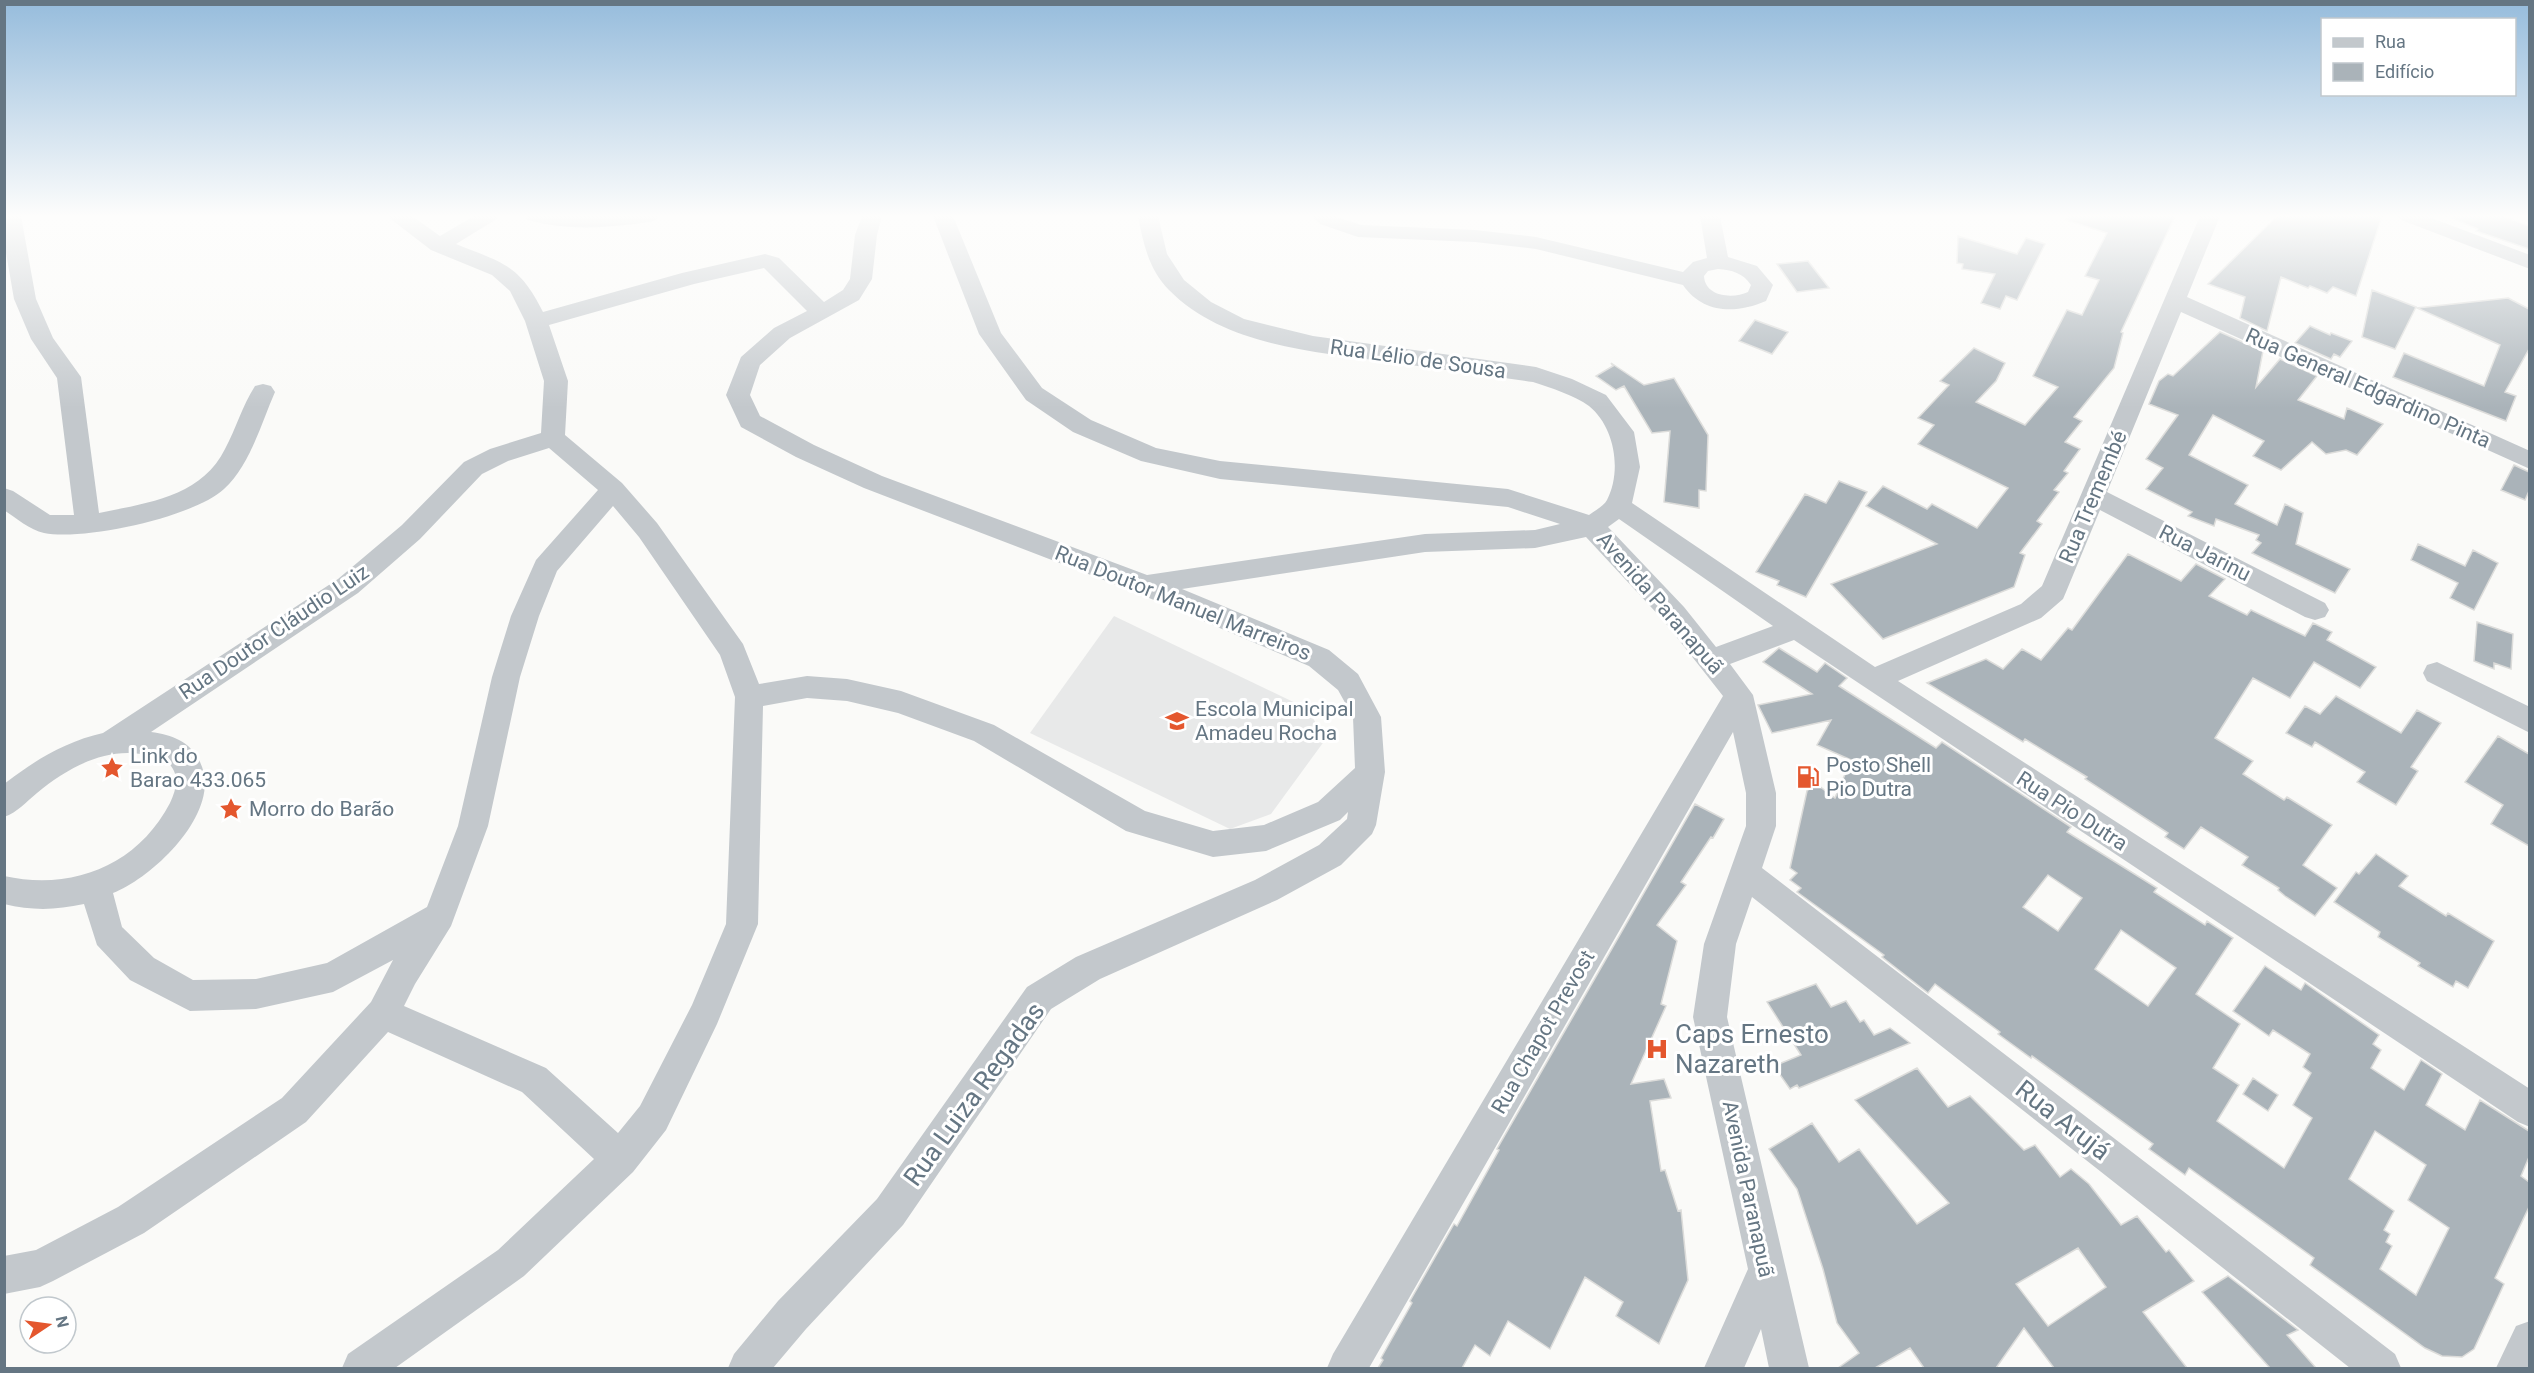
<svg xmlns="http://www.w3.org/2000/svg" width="2534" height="1373" font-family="Roboto,sans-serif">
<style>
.built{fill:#e8e9e9}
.building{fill:#aab3b9;stroke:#dcdcda;stroke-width:1.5;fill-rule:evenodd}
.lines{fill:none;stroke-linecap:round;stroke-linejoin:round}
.minor{fill:#c3c8cc;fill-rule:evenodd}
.labels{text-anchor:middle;stroke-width:6;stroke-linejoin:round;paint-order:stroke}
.street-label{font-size:21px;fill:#657683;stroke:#fff}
.poi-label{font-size:21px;fill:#657683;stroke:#fff;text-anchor:start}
.near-poi-label{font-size:26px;fill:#657683;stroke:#fff;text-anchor:start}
.near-street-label{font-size:26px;fill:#657683;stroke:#fff}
</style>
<rect width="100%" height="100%" fill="#fafaf8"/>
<path class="built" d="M1114,616L1308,709L1325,740L1271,814L1230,829L1030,733Z"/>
<path class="building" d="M2067,216H2175L2121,332L2123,333L2114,368L2074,417L2082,421L2065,442L2080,449L2064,471L2068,473L2054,490L2059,492L2037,521L2042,524L2020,553L2025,555L2014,587L1883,639L1831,584L1937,544L1866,506L1883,486L1927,509L1932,504L1977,528L2008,488L1918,444L1934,425L1918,418L1949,385L1940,381L1974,348L2005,363L1996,381L1976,402L2025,425L2058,387L2033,376L2067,310L2082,315L2099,280L2085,276L2107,233L2066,220Z
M2277,216H2382L2356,296L2333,287L2327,293L2310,286L2308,288L2281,277L2267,331L2240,318L2245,297L2208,284Z
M2447,216H2503L2529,226V249L2476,231L2478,229Z
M1958,236L2017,254L2026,238L2045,244L2017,300L2006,296L2000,309L1981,303L1995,274L1962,269L1963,264L1957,263Z
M1808,261L1829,288L1797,292L1777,264Z
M2372,290L2416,307L2395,349L2362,337Z
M2508,298L2529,309V349L2505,392L2516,396L2506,421L2393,377L2404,353L2484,386L2500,345L2417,308Z
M1755,320L1788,332L1772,354L1739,341Z
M2310,326L2330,335L2331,333L2352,341L2340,357L2334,354L2331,359L2295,343Z
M2220,332L2263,351L2256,387L2280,359L2317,376L2298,400L2344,419L2347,408L2383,424L2357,455L2346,450L2326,454L2312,442L2281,470L2253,456L2264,441L2213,415L2189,455L2248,485L2235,504L2277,525L2285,504L2303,513L2296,544L2350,569L2335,593L2252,553L2261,543L2256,540L2259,535L2216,519L2214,526L2188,516L2192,512L2146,489L2163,468L2146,459L2178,415L2149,404L2159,381L2168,374L2173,376Z
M1611,363L1644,385L1674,378L1708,435L1706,491L1699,490V508L1664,502L1670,431L1652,433L1624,386L1616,390L1596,376L1613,366Z
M2514,465L2529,472V491L2525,500L2501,490Z
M1839,481L1867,492L1806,597L1777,585L1779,581L1756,572L1805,494L1826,503Z
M2418,544L2465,566L2473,550L2498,563L2474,610L2450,598L2458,583L2411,560Z
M2128,554L2181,581L2196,564L2225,579L2209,596L2247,615L2251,610L2305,636L2313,623L2332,632L2327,640L2376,667L2360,688L2314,662L2290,698L2253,678L2215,738L2253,761L2243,774L2284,800L2287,797L2332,825L2303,865L2337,888L2315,916L2285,896L2278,890L2279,888L2242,865L2248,857L2201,827L2184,849L2165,837L2168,833L2085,779L2087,777L2025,739L2023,742L1927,683L1986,659L2003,669L2022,649L2041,660L2068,628L2072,630Z
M2477,622L2513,634L2511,669L2494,663V669L2474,661Z
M1779,648L1817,672L1825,663L1847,678L1839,686L1936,748L1942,742L2071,827L2067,832L2157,888L2154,892L2205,925L2207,921L2233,938L2196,994L2240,1024L2213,1068L2239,1085L2217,1121L2284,1168L2312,1118L2293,1105L2311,1073L2303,1067L2310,1054L2273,1030L2269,1036L2233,1011L2265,966L2301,990L2305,983L2379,1035L2373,1044L2381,1050L2371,1068L2404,1090L2421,1060L2442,1074L2426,1105L2465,1130L2480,1100L2529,1131V1157L2521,1176L2529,1182V1207L2495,1278L2504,1284L2474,1349L2462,1357L2442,1356L2425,1348L2310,1265L2314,1258L2189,1168L2185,1175L2149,1149L2153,1144L2032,1056L2031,1058L1998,1034L2000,1032L1935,984L1928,993L1882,957L1884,955L1797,892L1801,888L1790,880L1797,873L1790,868L1807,791L1812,786H1819L1835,798L1851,760L1817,745L1831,720L1772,733L1758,705L1812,694L1763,662ZM2048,875L2082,898L2058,931L2023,907ZM2121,930L2176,968L2148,1006L2095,969ZM2375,1131L2426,1165L2408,1200L2449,1228L2416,1295L2380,1269L2392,1246L2386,1242L2390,1234L2384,1230L2394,1211L2349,1179Z
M2336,696L2401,733L2417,710L2441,723L2411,767L2418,771L2396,805L2357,782L2365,772L2315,742L2312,747L2286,733L2305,706L2320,714Z
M2498,736L2529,754V846L2491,824L2503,805L2465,782Z
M1695,804L1724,819L1713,838L1711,837L1681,882L1686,885L1657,925L1677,941L1661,1004L1666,1006L1631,1084L1664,1079L1671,1098L1650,1101L1661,1171L1665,1170L1678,1211L1681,1210L1688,1280L1659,1344L1616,1316L1623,1302L1585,1277L1550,1349L1508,1321L1490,1356L1475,1345L1462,1368H1378L1383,1360L1381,1358L1412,1303L1410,1301L1454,1224L1457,1226L1499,1150L1497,1149Z
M2376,854L2408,876L2399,886L2446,916L2448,913L2494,941L2468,988L2456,981L2453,987L2418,966L2420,963L2378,937L2380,932L2334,902L2356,872L2359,874Z
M1816,984L1831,1007L1846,1001L1860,1022L1864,1020L1874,1035L1890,1028L1910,1043L1799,1088L1797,1085L1790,1089L1774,1066L1801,1055L1767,1002Z
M1917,1068L1948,1107L1970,1096L2024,1150L2035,1145L2060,1177L2071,1169L2089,1184L2121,1225L2137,1216L2166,1252L2169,1250L2194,1281L2143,1312L2187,1368H2054L2024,1328L1996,1368H1924L1910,1348L1875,1368H1838L1859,1353L1837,1323L1823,1269L1797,1189L1769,1149L1812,1123L1839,1162L1859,1149L1917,1224L1949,1203L1855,1100ZM2078,1248L2106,1287L2048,1326L2016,1284Z
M2253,1078L2278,1095L2268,1111L2243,1094Z
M2228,1276L2298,1330L2287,1335L2316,1368H2270L2202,1292Z"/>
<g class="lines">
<path class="minor" d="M4,216H21L36,299L53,338L81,377L99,513C147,503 201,497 225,449C236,429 242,406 255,386L263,384L271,386L275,392C261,424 250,465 224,489C194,517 84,541 44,533C30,530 16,518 4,510V488L13,491L50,515H74L57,378L31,339L14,299L4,241Z
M389,216H412L440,236L474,216H498L495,220L456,244C503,263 519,264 543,312L682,273L765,254L779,258L824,302L843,290L850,279L855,235L862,216H882L877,235L872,279L859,300L790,338L760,365L750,395L760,416L814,445L882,476L1147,575L1425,534L1535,530L1560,524L1508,507L1220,479L1141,461L1073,432L1026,400L979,334L933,216H953L1001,333L1042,388L1091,420L1156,448L1220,461L1508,489L1589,515C1594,511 1604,506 1607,500C1622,471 1615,427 1589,406C1574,395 1551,388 1533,382C1485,375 1437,369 1389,362C1316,352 1224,346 1169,290C1149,270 1143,243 1138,216H1158L1167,254L1184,280L1211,302L1244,319L1313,336L1536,367L1572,379L1606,395L1634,432L1640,467L1632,503L1875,667L2021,604L2042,586L2200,216H2220L2187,297L2530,451V469L2181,312L2107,492L2325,603L2329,610L2325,617L2315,620L2305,617L2100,510L2066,592L2063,599L2041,618L1898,681L2530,1089V1127L2518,1122L1794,640L1730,664L1753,695L1776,793V826L1762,868L2395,1354L2401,1368H2350L1752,897L1736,944L1727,1017L1809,1368H1769L1761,1329L1744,1368H1704L1748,1269L1693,1017L1704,944L1746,826V793L1733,732L1369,1368H1327L1333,1354L1723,696L1664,621L1586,537L1535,548L1425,552L1182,589L1329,650L1358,674L1381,717L1385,772L1376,825L1372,834L1341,865L1277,900L1100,979L1051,1009L903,1225L806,1329L773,1368H728L734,1354L778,1301L877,1199L1027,987L1076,957L1255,880L1319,845L1347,819L1348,812L1340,820L1266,851L1213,857L1126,831L974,741L898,713L847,701L807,698L763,706L758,924L717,1024L666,1130L633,1172L524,1276L395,1368H342L348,1354L498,1250L594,1159L522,1092L388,1032L306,1122L144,1233L53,1281L40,1287L4,1294V1256L36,1250L118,1207L282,1098L371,1002L393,960L333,992L256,1009L190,1011L130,980L97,945L84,904C56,910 33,911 4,904V876C72,891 137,866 170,803C176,790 180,776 170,765C162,756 152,756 141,754C103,748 66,769 37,793C26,802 18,812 4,817V784L8,781C37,759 67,741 103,733L338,579L402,525L464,462L490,449L541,433L544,381L525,321L510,291L492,275L431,250L392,220ZM764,268L807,311L774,328L741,357L726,395L741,427L796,457L864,488L1135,592L1309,666L1338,690L1353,717L1355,768L1318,802L1264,825L1213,831L1145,811L994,725L901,691L847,679L807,676L759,684L743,644L657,523L622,483L565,435L568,381L549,325L694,284ZM549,448L598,490L536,560L511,616L492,677L458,826L427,907L327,963L256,979L193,980L154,958L122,927L113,893C154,877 224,810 200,762C190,741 172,735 151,732L358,593L420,539L482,474L508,461ZM613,506L639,537L720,655L735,697L726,924L692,1005L640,1106L618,1133L546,1068L404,1006L415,984L451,926L488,826L520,677L539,616L557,571ZM1619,519L1773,626L1716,647L1684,607L1608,527Z
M525,216H659L656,220L649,222C608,228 568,231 528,220Z
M1312,216H1334L1361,225L1475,230L1536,237L1683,272L1693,262L1707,258L1700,216H1720L1728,257L1757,266L1773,285L1766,301C1736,314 1703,314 1683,285L1536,249L1475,242L1358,237L1320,224ZM1718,269C1732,270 1743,273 1751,285L1748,292C1733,299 1705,297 1704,276L1708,271Z
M2398,216H2426L2530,255V269L2401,220Z
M2437,662L2530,707V733L2427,681L2423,673L2427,665Z
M2530,1321V1368H2496L2516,1326Z"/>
</g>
<linearGradient id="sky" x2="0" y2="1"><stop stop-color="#96bcdc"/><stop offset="0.53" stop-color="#fdfdfc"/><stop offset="1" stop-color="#fdfdfc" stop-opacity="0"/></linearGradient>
<rect width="2534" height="408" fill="url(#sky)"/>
<defs>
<g id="school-bare" transform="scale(1.8)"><path d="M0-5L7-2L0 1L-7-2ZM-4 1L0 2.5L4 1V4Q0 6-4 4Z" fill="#e4572e" stroke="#fff" stroke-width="2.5" paint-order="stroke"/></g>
<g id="sight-bare" transform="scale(1.8)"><path d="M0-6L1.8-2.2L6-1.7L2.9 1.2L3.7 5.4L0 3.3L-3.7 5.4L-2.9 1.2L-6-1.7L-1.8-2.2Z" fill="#e4572e" stroke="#fff" stroke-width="2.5" paint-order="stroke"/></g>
<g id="fuel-bare" transform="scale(1.8)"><path d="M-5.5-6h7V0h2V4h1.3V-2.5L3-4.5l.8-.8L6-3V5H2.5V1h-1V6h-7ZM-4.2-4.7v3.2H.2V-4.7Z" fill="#e4572e" stroke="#fff" stroke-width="2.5" paint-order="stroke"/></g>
<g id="hospital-bare" transform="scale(1.8)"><path d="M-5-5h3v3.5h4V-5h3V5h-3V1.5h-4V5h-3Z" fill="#e4572e" stroke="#fff" stroke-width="2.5" paint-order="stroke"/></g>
</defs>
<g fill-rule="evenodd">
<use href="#school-bare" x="1177" y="721"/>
<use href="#sight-bare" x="112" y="768"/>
<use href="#fuel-bare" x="1808" y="777"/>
<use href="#sight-bare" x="231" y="809"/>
<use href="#hospital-bare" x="1657" y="1049"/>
</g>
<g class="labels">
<g class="street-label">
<text transform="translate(1418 359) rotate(8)" y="7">Rua Lélio de Sousa</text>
<text transform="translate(2368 388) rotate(24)" y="7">Rua General Edgardino Pinta</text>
<text transform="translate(2093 497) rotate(-67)" y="7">Rua Tremembé</text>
<text transform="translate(2205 553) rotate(27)" y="7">Rua Jarinu</text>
<text transform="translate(1183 603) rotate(22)" y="7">Rua Doutor Manuel Marreiros</text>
<text transform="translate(1660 603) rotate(49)" y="7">Avenida Paranapuã</text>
<text transform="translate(274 632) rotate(-34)" y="7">Rua Doutor Cláudio Luiz</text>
<text transform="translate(2072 811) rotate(33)" y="7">Rua Pio Dutra</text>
<text transform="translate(1543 1032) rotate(-60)" y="7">Rua Chapot Prevost</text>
<text transform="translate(1748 1189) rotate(78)" y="7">Avenida Paranapuã</text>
</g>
<g class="poi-label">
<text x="1195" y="716">Escola Municipal<tspan x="1195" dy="24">Amadeu Rocha</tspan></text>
<text x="130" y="763">Link do<tspan x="130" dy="24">Barao 433.065</tspan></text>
<text x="1826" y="772">Posto Shell<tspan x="1826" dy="24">Pio Dutra</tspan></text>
<text x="249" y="816">Morro do Barão</text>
</g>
<g class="near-poi-label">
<text x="1675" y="1043">Caps Ernesto<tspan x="1675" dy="30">Nazareth</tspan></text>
</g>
<g class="near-street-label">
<text transform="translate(974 1094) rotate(-54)" y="9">Rua Luiza Regadas</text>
<text transform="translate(2063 1120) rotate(38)" y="9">Rua Arujá</text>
</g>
</g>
<rect width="2534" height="1373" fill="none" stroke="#657683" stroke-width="12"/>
<rect x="2321" y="18" width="195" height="78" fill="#ffffff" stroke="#c1c8cd" stroke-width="1.5"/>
<rect x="2333" y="38" width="30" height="9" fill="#c3c8cc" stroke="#c1c8cd" stroke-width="1.5"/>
<text x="2375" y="48" font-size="18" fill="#657683">Rua</text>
<rect x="2333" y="63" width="30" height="18" fill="#aab3b9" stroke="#c1c8cd" stroke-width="1.5"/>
<text x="2375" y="78" font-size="18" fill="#657683">Edifício</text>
<g transform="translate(48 1325) rotate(77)"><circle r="28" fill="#ffffff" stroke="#c1c8cd" stroke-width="1.5"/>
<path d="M0-4.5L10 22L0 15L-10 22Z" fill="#e4572e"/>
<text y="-9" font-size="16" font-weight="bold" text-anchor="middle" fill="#657683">N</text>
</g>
</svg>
